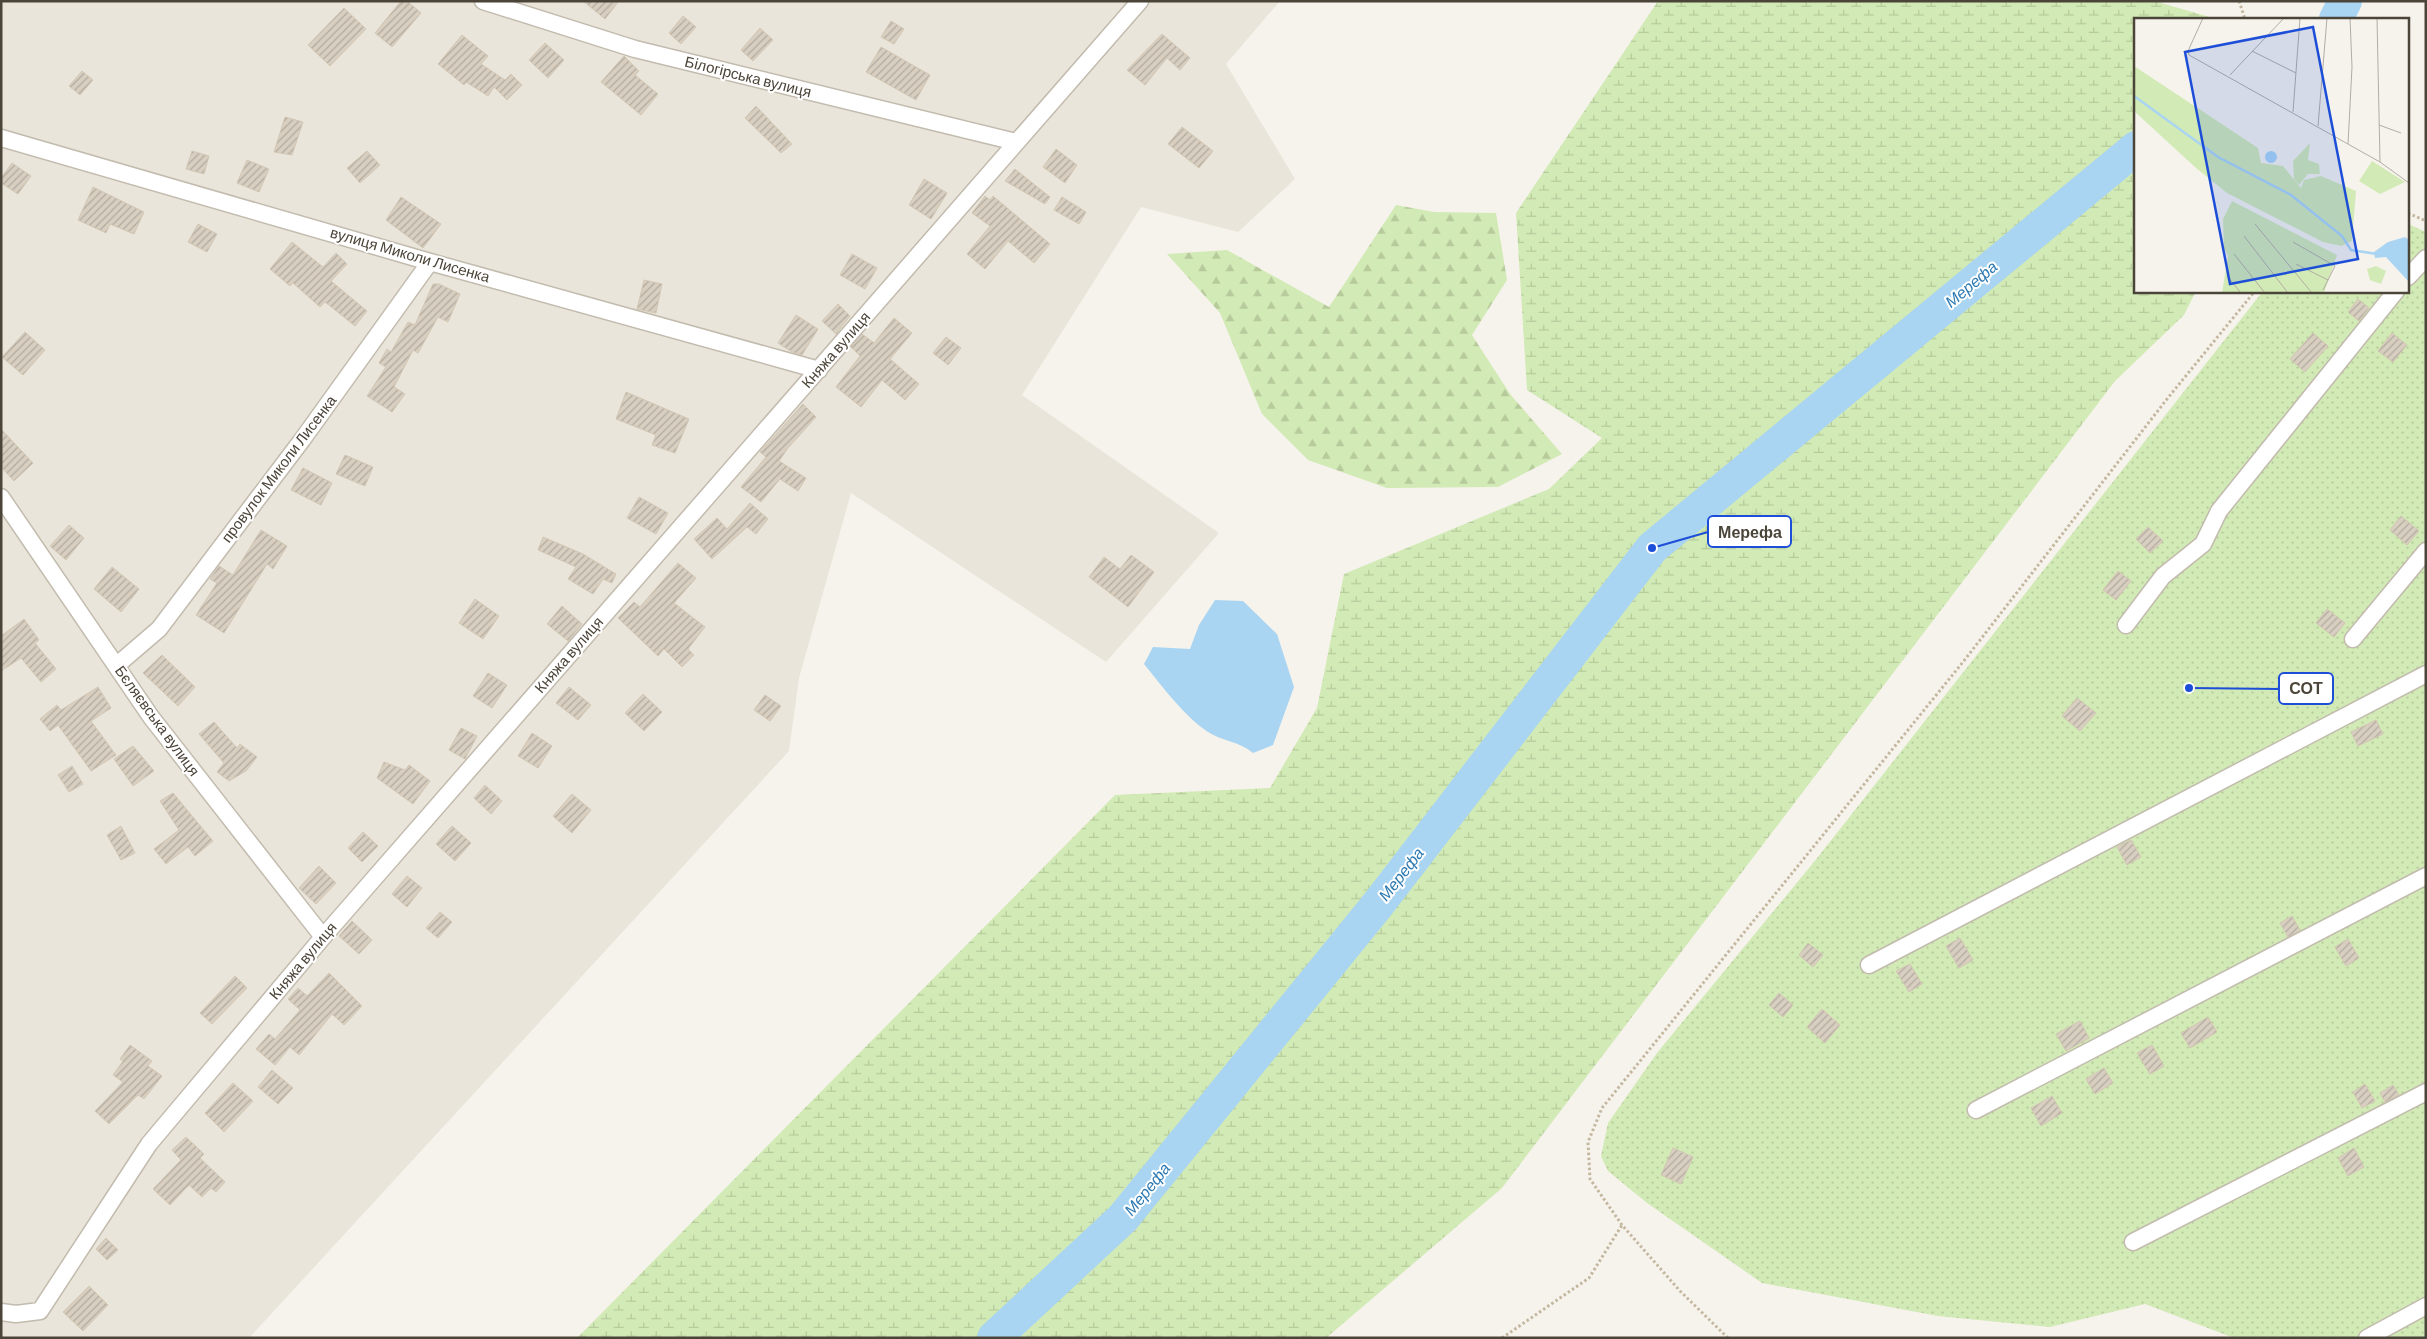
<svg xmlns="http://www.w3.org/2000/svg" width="2427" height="1339" font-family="Barlow,sans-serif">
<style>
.residential{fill:#eae5da}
.grass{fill:url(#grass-dots)}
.forest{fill:url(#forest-firs)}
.wetland{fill:url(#wetland-marsh)}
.water{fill:#a9d4f2}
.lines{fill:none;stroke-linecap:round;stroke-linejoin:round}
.river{stroke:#a9d4f2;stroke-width:34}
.building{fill:url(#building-hatch);stroke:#d3c7b4}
.street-casing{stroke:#c2bbae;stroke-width:19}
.path{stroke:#c4b79f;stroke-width:3;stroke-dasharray:2.5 2.5;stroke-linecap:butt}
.street{stroke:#fff;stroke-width:16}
.labels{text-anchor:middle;stroke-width:4;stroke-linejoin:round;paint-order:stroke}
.street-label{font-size:15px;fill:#4b4439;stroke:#fff}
.water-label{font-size:16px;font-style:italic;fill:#2e7ab2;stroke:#fff}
.inset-river{fill:none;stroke:#a9d4f2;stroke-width:2.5}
.inset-road{fill:none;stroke:#b2ada4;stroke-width:1}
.view{fill:#1d4ed8;fill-opacity:0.15;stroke:#1d4ed8;stroke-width:2.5}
.inset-edge{fill:none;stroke:#4b4439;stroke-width:2.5}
.leader{fill:none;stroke:#1d4ed8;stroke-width:2}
.callout-dot{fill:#1d4ed8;stroke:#fff;stroke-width:2}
.callout{fill:#fff;stroke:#1d4ed8;stroke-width:2}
.callout-label{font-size:16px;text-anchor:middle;font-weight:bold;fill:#4b4439}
</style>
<defs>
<pattern id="grass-dots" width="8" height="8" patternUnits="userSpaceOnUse" patternTransform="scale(1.25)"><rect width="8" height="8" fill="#d2eab5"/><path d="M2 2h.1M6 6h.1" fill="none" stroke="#b6ca9c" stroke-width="1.8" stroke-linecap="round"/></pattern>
<pattern id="forest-firs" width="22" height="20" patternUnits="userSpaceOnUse" patternTransform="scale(1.25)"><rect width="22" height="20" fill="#d2eab5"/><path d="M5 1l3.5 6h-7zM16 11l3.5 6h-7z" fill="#b6ca9c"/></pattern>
<pattern id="wetland-marsh" width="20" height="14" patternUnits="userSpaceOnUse" patternTransform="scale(1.25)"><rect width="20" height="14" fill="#d2eab5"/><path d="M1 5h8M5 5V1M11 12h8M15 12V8" fill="none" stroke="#b6ca9c"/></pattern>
<pattern id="building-hatch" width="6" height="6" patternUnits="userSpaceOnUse" patternTransform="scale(1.25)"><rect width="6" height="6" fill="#d8cfc1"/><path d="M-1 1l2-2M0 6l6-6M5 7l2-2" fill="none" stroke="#b1aa9e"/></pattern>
</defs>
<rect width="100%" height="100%" fill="#f6f3ec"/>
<path class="residential" d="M1,1H1280L1226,64L1295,179L1238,232L1141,207L1022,395L1219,533L1106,662L851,493L799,678L789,751L249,1338H1Z"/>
<path class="grass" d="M2408,224L2426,232V1338H2234L2145,1304L2050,1327L1938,1316L1762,1283L1647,1203L1608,1171L1601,1156L1608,1123L1657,1053L1818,857L2263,291H2408Z"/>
<path class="forest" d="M1396,205L1434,212L1496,213L1507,280L1472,335L1510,394L1562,454L1498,487L1387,488L1308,460L1262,414L1220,313L1167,254L1227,250L1329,307Z"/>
<path class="wetland" d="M1658,1H2154L2217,19H2136V291H2196L2184,315L2115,381L1502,1188L1326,1338H577L1115,795L1270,788L1317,708L1344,574L1549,489L1602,438L1527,390L1516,213Z"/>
<path class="water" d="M1215,600L1243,601L1277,634L1294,687L1273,745L1253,753C1239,741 1222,741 1208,732C1184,716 1162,686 1144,664L1153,647L1190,649L1199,625Z"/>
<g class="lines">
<path class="river" d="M2336,19L2345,1
M994,1338L1123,1218L1379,903L1652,548L2136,148"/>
</g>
<path class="building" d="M401,1H407L421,13L392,47L375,33Z
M583,1H619L605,19Z
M344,8L366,29L330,66L308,45Z
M683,16L696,27L681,44L669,33Z
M891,21L904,29L894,44L881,37Z
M760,28L773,40L753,61L741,50Z
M1162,34L1190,58L1180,70L1167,58L1145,85L1127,70Z
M462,35L488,56L481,64L505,80L511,74L522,85L507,100L494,87L488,96L466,82L464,85L438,64Z
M545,43L564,60L548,78L529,60Z
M881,47L930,75L916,100L866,72Z
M624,56L639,71L635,75L658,94L641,115L601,82Z
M82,71L93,80L80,95L69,86Z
M756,106L792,144L781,153L745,118Z
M285,117L303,122L292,155L274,152Z
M1182,127L1213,151L1199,168L1168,144Z
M1056,149L1077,165L1065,183L1043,167Z
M192,151L209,156L204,174L186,169Z
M367,151L380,165L360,183L347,168Z
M247,160L269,169L259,192L237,183Z
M12,163L31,176L18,194L1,183V178Z
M1015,169L1050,197L1045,204L1005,181Z
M924,179L947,193L931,219L909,205Z
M93,187L144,212L134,234L110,224L106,233L78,220Z
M985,196L990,200L993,196L1050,244L1034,263L1008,241L985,269L967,254L990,226L972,213Z
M401,197L441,224L423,248L386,220Z
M1062,197L1086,212L1079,224L1054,210Z
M198,224L217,234L207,252L188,242Z
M292,242L323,267L336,253L347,264L331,281L367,311L355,326L325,302L320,307L293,283L290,286L270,269Z
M852,254L877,268L865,289L840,275Z
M644,280L662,284L656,313L637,309Z
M433,284H439L460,294L448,322L438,317L418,353L413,350L394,387L405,394L392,412L367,396L386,367L379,363L387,349L391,352L408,322L415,325Z
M2358,299L2369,308L2359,321L2348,312Z
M838,304L850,316L836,334L822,321Z
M796,315L818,329L802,355L792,352L778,343Z
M894,318L912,333L890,359L919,384L905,400L882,380L861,407L836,387L860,356L851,347L862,334L874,343Z
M25,332L45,350L23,375L2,357Z
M2313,333L2328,346L2305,372L2290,359Z
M2392,333L2407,345L2393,362L2378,351Z
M946,337L961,348L948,365L933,353Z
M626,392L689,419L675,453L652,445L656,435L616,419Z
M803,404L816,417L788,448L779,461L806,478L798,491L780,479L761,502L741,487L766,457L760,452Z
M1,429L33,463L14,481L1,467Z
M345,455L373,467L365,486L336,474Z
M303,468L332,483L321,505L291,490Z
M639,497L668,513L656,534L627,518Z
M750,503L768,519L756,534L747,527L712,559L694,539L717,518L727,529Z
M2401,516L2419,531L2407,545L2390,530Z
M69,525L84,538L66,560L50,546Z
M2148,527L2163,541L2150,553L2136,539Z
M261,530L287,546L273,569L267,564L224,633L196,615L217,583L210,579L219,566L233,575Z
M543,537L583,554L616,574L612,583L603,579L593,594L568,579L576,567L538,550Z
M1131,555L1154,572L1128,607L1089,577L1104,557L1120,569Z
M678,563L696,578L674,603L705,627L688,649L694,655L682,667L664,649L658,656L618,618L634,602L640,607Z
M112,567L139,589L121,612L94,589Z
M2118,571L2131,581L2116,600L2103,590Z
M475,599L499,616L483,639L459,623Z
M562,606L582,624L568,641L547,624Z
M2327,609L2345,623L2334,637L2316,623Z
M24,619L39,640L35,643L56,669L41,682L21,658L1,671V636Z
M162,655L195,687L178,706L143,673Z
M488,673L507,685L492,708L473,696Z
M98,687L111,708L91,721L116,755L91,771L58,725L50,731L40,719L57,705L61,710Z
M569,687L591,705L578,720L556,703Z
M643,694L662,712L644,731L625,713Z
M765,695L781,706L770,721L754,710Z
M2077,698L2096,713L2080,731L2062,716Z
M2376,720L2383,734L2358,746L2351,732Z
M214,722L237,748L240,744L257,757L246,771L229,781L217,772L224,763L199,734Z
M461,728L477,736L465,759L449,750Z
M532,733L552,746L538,768L518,756Z
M133,746L154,771L133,786L114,759Z
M384,762L405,770L409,765L430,781L413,804L377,778Z
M72,766L83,784L69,792L58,775Z
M485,785L502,801L491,814L474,798Z
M173,793L213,841L195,856L188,847L166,864L154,849L179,830L160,801Z
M572,794L591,810L572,833L553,816Z
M121,826L135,853L121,860L107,835Z
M452,826L471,843L455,861L436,844Z
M363,832L378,846L362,862L348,848Z
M2131,840L2141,857L2127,865L2117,847Z
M319,866L336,883L316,904L299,888Z
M407,876L422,888L407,907L392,894Z
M440,912L452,922L438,938L426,928Z
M2292,916L2300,930L2288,937L2280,923Z
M352,921L372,940L359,954L339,936Z
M1960,938L1973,960L1959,968L1946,946Z
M2348,939L2359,958L2346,966L2335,947Z
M1808,943L1823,955L1813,967L1799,955Z
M1910,964L1922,984L1909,992L1896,971Z
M329,973L362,1006L344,1025L332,1014L299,1055L290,1047L275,1065L256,1049L269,1034L275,1039L300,1010L288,999L298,988L307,996Z
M235,976L247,988L212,1024L200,1013Z
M1779,993L1793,1005L1783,1017L1769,1005Z
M1822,1009L1840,1025L1825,1043L1807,1027Z
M2208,1017L2217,1032L2190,1048L2181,1033Z
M2080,1021L2089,1038L2066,1051L2056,1034Z
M130,1045L152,1061L148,1066L162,1076L144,1099L138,1095L109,1124L95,1111L123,1082L113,1075L123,1061L120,1059Z
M2152,1045L2164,1066L2150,1074L2137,1053Z
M2104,1068L2113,1083L2095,1094L2086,1079Z
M272,1070L293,1088L278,1104L258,1087Z
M233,1083L253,1101L224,1132L205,1113Z
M2365,1084L2375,1101L2362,1108L2353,1092Z
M2393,1085L2399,1095L2385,1102L2380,1093Z
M2052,1096L2062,1113L2041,1126L2031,1108Z
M186,1137L204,1154L200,1158L225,1182L216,1192L211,1188L202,1197L189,1185L170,1205L153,1189L181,1160L172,1150Z
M1673,1148L1693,1157L1681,1184L1661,1175Z
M2354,1148L2364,1167L2348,1176L2338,1158Z
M106,1238L118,1250L107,1260L96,1249Z
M89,1286L108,1305L83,1331L63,1312Z"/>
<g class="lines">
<g class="street-casing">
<path id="street" d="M483,1L635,49L1016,142
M1,138L430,262L819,370
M2408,277L2426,258
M1,497L151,717L323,937
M2126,625L2163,576L2203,544L2219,511L2396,291
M2353,639L2426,551
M117,665L159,629L302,440L430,262
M1869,965L2426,674
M1976,1110L2426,876
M2133,1242L2426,1092
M1,1312L16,1314L40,1311L149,1144L323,937L1140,1
M2367,1338L2426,1306"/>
</g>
<path class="path" d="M2239,1L2245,19
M2408,213L2426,221
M1502,1338L1589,1278L1622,1225
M1728,1338L1680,1291L1622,1225L1590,1179L1588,1142L1602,1108L1963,662L2167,399L2255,291"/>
<use href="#street" class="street"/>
</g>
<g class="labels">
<g class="street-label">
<text transform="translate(748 77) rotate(14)" y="5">Білогірська вулиця</text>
<text transform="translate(410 255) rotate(16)" y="5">вулиця Миколи Лисенка</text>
<text transform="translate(836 350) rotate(-49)" y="5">Княжа вулиця</text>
<text transform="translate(279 469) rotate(-53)" y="5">провулок Миколи Лисенка</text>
<text transform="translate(569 655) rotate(-49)" y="5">Княжа вулиця</text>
<text transform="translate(157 721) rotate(54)" y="5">Бєляєвська вулиця</text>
<text transform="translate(303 961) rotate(-50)" y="5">Княжа вулиця</text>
</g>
<g class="water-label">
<text transform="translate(1971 284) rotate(-40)" y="6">Мерефа</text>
<text transform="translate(1401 874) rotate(-52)" y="6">Мерефа</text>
<text transform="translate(1147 1189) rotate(-51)" y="6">Мерефа</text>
</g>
</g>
<g transform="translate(2134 18)">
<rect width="275" height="275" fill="#f6f3ec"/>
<path d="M98,183L203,237L190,275H88L94,238L90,230L89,201Z" fill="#d2eab5"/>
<path d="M176,125L174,142L185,146L186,156H174L165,167L160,161L159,143ZM242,248L252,253L247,266L236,262L233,251Z" fill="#d2eab5"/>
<path d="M0,48L124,130L127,145L149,148L167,170L170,162L187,158L222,173L218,223L207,228L189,224L93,175L62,150L0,93Z" fill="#d2eab5"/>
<path d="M238,143L271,164L246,176L225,163Z" fill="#d2eab5"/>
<path d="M131 139a6 6 0 1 1 12 0a6 6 0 1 1-12 0ZM271,219L275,222V264L252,239L241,240L240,234L254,224Z" fill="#a9d4f2"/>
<path class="inset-river" d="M0,78L84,139L157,177L208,218L217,232L243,236"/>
<path class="inset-road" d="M69,0L54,33L55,37L246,144L275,165M243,0L246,144M118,33L162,55M96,57L150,0M159,94L166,0M245,107L267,115M184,108L193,0M214,126L218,49L216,0M121,206L178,275M110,218L154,275M159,224L201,248L189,272M100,236L131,275M162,246L194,262M93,258L107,275"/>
<path class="view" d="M179,9L224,241L96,266L51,34Z"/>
<rect width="275" height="275" class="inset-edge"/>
</g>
<path class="leader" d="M1652 548L1708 532M2189 688L2279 689"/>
<g class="callout-dot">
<circle cx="1652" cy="548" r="5"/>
<circle cx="2189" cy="688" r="5"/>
</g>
<g class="callout">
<rect x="1708" y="516" width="83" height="31" rx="5"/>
<rect x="2279" y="673" width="54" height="31" rx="5"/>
</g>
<g class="callout-label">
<text x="1750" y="538">Мерефа</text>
<text x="2306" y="694">СОТ</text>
</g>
<rect width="2427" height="1339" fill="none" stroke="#4b4439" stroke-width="5"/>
</svg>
